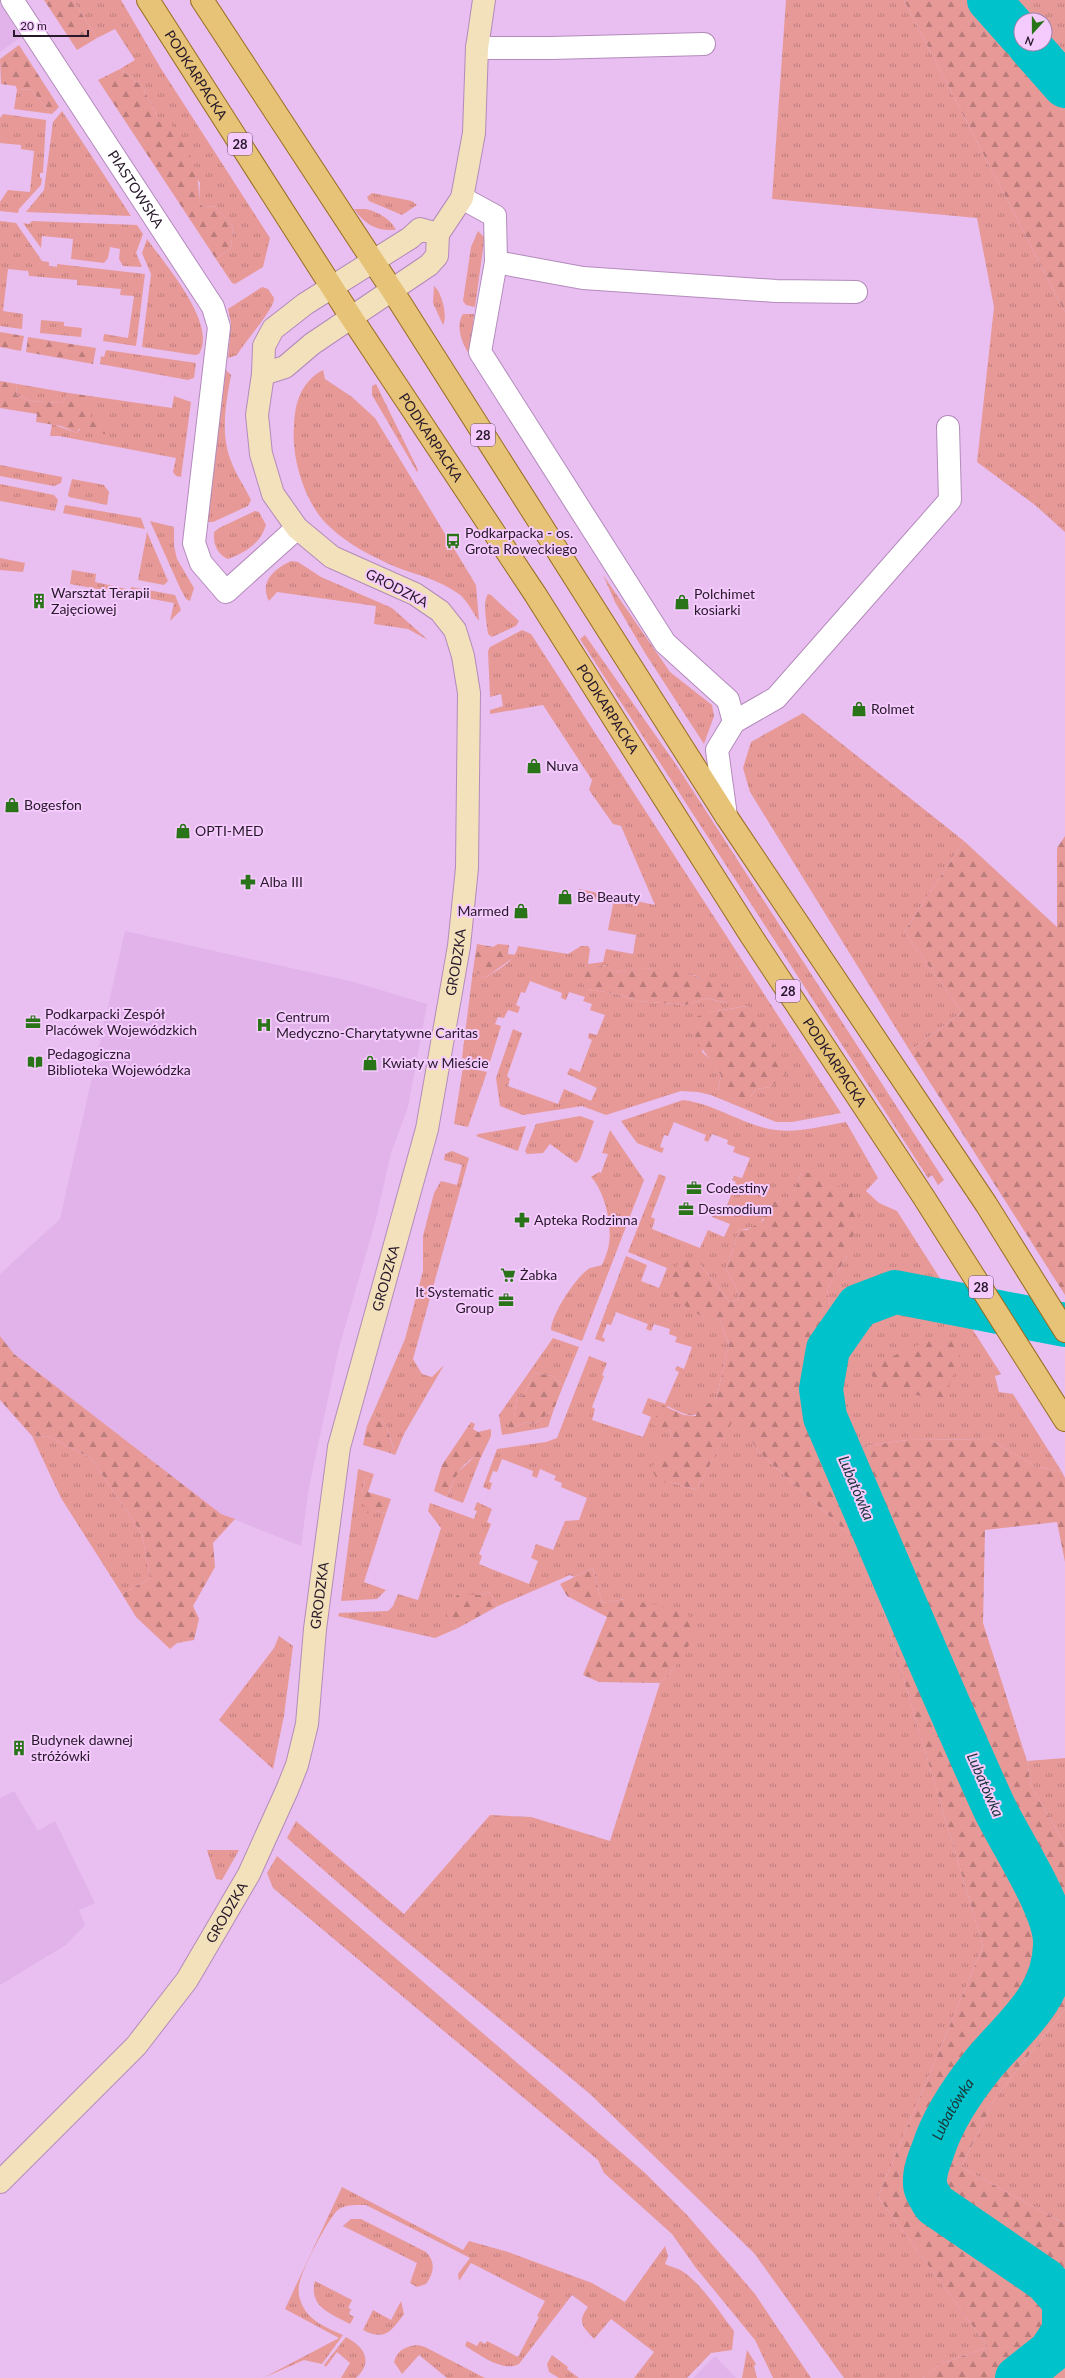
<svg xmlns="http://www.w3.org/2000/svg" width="1065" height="2378" font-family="Lato,sans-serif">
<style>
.built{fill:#e1b3ea}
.grass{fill:url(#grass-tufts);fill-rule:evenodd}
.forest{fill:url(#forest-firs)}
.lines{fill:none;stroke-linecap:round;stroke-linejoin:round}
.river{stroke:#00c2cb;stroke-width:44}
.street-casing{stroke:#b38bbb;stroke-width:24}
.secondary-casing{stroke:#b38bbb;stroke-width:24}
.primary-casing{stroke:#986d21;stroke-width:24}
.street{stroke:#fff;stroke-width:22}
.secondary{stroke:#f2e1bb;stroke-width:22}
.primary{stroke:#e6c377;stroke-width:22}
.labels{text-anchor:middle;stroke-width:4;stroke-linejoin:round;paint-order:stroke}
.shield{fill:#f5cbfe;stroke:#654e6a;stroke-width:1}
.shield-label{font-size:13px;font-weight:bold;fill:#27182a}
.street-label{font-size:14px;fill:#27182a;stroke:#f5cbfe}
.poi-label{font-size:14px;fill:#27182a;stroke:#f5cbfe;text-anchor:start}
.water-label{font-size:15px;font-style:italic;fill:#1b3435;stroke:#f5cbfe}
</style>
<defs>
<pattern id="grass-tufts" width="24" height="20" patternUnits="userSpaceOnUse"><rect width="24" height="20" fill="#e79998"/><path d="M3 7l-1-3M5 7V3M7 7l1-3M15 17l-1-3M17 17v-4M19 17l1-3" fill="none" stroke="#bb7c7c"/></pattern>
<pattern id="forest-firs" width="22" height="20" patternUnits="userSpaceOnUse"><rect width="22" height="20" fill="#e79998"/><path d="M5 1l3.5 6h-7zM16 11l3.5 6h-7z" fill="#bb7c7c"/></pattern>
</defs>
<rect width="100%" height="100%" fill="#e8bff0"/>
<path class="built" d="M0,4L21,37L0,52Z
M125,931L354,982L427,1004L408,1107L391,1153L376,1219L339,1348L309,1487L301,1546L221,1514L14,1354L0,1336V1274L60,1219Z
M14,1791L38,1831L55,1821L95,1903L79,1910L85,1925L66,1945L0,1985V1798Z
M715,2356L736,2378H693Z"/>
<path class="grass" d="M73,0H121L160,67L270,238L263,267L235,284L232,283L216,259L231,248L233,226L214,206L203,207L199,202L200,183L158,118L142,86L120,69L135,60L115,29L97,38Z
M786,0H904L1065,312V532L1035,505L977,462L994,307L977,218L772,199Z
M1014,0H1065V52L1045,32V20H1033Z
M31,89L45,107L54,112L52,114L14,109L17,90Z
M62,111L131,216L26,212L44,190L53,122Z
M3,114L46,120L43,173H40V178H42L41,185L19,209L18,213L0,211V202L8,190L30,192L34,151L21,149V145L0,143V118Z
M372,193L412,201L417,205L402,215L369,201L367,197Z
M366,209C378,212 391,219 396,230C376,231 366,225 354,209Z
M0,221L16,223L42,261L49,262V266L57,267V264L145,274L136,346L103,341L104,334L128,338L134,296L120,295L121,289L77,285V280L29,276L28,271L8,269L3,311L23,314L22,329L0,326Z
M32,221L137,225L143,234L136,253L142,267L123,266L119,259L120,249L110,247L108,258L104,263L71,259L73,239L42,236L41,248L23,223L29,224Z
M478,231L484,237V242L475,307L466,305L463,301L471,247Z
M147,239C164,263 218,324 199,354L195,355L142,347L151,274L142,253Z
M434,286C442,292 448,317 443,325L433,303Z
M262,287L268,289L274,298C275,308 244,343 237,355L228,358L231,323L228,309Z
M463,314H474L471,345L472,358C464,348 454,327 463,314Z
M41,320L64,322V326L82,328L81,337L40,333Z
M106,350L196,363L194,378L188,380L100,364L101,356L104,357Z
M226,370L231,375C226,403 220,433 231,461C236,475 245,487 251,500L248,506L213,522H206Z
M323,370L325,379L352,397L375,418L476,585L479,621C473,613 467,600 459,594C440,580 417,575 396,567C373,557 349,545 331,528C305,506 291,458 294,426C295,402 301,382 323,370Z
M17,384L69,393L62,403L31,401L16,395Z
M376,384L418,470L417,472L372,395V386Z
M90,396L172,408L174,396L191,402L181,477L176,476L173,472L176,458L59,436H50L52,424L77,433L90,417Z
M0,465L62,477L61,483L54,486L0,476Z
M72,479L104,485L109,492L107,505L69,497L68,495Z
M0,484L54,495L58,500L55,511L0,501Z
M65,505L141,518L145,529L63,513Z
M255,511L259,512L266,525C261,543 245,553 228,559C217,554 213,544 214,532L219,528Z
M150,521L174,527V546L177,559L194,588L190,601L186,599L180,588Z
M147,532L168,581L164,585L138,580Z
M0,558L25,563L23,572L0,570Z
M291,561L298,562L321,577L392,608L428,640L408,629L374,624L376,606L277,592L269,601C259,582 274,569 291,561Z
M72,570L96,574L95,582L131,590V587L175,595L181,610L170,621L174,603L70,584Z
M603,575L670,672L712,705L714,716L704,744L645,653L615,602Z
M488,594L491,595L519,621L516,626L492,637L488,634C487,623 482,603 488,594Z
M522,630L531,634L841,1113L792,1122H776L711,1095L698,1092L681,1091L606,1115L582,1106L523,1115L500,1106L496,1078L513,1029L522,1033L507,1076L510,1079L508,1086L558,1104L564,1089L591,1101L597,1088L567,1074L570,1068L580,1072L592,1040L588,1038L589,1033L597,1035L605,1015L590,1010L592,1004L583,1001L585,997L569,992L566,1000L561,998L562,993L530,981L525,993L521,992L516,1005L520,1007L518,1013L508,1010L504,1018L498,1017L495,1024L501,1026L489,1065L462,1058L473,970L485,978C498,969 515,962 518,946L568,954L581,946H588L590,949L588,964L603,962L606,949L633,954L636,935L608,930L613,904L579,895V889L655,905L621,826L613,824L589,790L592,780L543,705L490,714V710L503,706L501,694L490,697L488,651L490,647ZM605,965L613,972L647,968L697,976L727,1003L706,998L686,1005L638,1001L618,994L587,989V970ZM747,1006L771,1087L756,1089L750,1097L718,1090L721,1075L712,1061L702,1052L709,1012Z
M585,635L675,763L944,1180L938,1185L932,1175L928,1178L580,639Z
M803,713L964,841L904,932L962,1012L910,1051L750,792L743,768L751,742Z
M463,1067L487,1072L468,1127L454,1124Z
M683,1100C716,1104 744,1126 776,1130C799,1133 823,1126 846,1122L878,1178L866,1191L879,1203L897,1211L1001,1374L995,1376L999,1392L1013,1394L1062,1472L1035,1466L989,1439L907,1440L860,1447L829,1444L809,1415L813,1359L832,1314L827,1290L847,1256L801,1173L791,1201L773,1202C765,1218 760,1229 739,1230L726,1268C730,1279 739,1288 739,1299L730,1302L699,1263L702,1316L720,1320L729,1344L715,1404C691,1419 693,1418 667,1406L669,1429L674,1439L670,1482L697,1490L735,1415L759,1452L865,1549L983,1946L878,2197L988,2347L940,2364L923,2378H844L754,2253L590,2094L383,1922L287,1838L296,1821L404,1914L490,1815L531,1817L610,1841L660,1683L676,1666L625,1599L602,1603L593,1568L574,1577L570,1575L498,1606L489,1592L481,1595H457L450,1622L458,1628L435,1638L338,1616L339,1613L388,1611L393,1606L398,1594L418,1600L441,1528L428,1511L430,1503L474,1519L477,1511L474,1510L477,1502L492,1509L487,1522L491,1524L479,1554L482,1556L479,1564L529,1584L538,1561L531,1558L536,1544L553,1550L565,1521L579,1520L587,1498L561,1487L562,1483L554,1480L556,1476L540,1469L537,1478L532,1476L533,1471L502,1459L497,1472L493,1471L489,1482L492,1483L490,1490L483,1487L497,1449L546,1442L557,1438L589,1356L607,1363L602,1375L604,1376L592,1407L595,1409L592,1420L643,1437L651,1417L642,1413L648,1398L665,1404L679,1372L675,1370L677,1366L684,1369L692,1347L675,1342L677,1337L669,1334L670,1329L654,1324L651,1331L646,1329L648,1324L616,1312L611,1325L607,1324L602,1337L605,1339L604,1342L595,1339L626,1256L647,1265L641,1281L659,1288L667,1268L628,1252L659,1174L666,1177L651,1217L655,1219L652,1229L700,1248L708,1230L724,1237L730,1224L712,1217L714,1213L723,1216L736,1182L732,1180L734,1176L742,1178L750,1158L733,1152L735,1147L727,1144L728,1140L712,1134L708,1142L704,1140L706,1135L674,1122L668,1136L664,1135L660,1147L664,1148L662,1153L637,1143L621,1121Z
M580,1116L594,1121L580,1159L576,1163L550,1144L543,1153L527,1154L525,1151L536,1124Z
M526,1126L518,1151L476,1136L478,1134Z
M610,1130L644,1180L582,1341L551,1330C551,1315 577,1275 590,1268C594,1267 599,1266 602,1265C605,1258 608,1251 609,1244C612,1224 605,1192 591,1177L599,1172L601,1173L608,1154L602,1153Z
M452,1151L469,1158L413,1359L422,1374L432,1377L444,1365L404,1434L395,1455L390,1453L394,1449L386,1425L373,1413L405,1339L423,1271V1236L434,1193L441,1181L457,1185L462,1165L444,1160L445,1154Z
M553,1338L579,1347L563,1386L553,1376L534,1373L524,1395L517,1398L514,1417L509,1430L526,1422L534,1424L554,1409L548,1427L502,1435L499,1415Z
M32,1436L49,1437L91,1458L142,1534L150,1578L122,1594L61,1498Z
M474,1457L480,1459L463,1503L447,1497L457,1473Z
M358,1469L374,1474L365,1480L362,1492L376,1511L386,1513L364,1582L386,1590L377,1599L341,1601Z
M279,1636L293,1646L284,1716L273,1769L219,1720L274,1648Z
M1065,1758V1844L1031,1786L1027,1761Z
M207,1850H239L222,1880L216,1879Z
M277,1856L644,2172L687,2215L755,2294L811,2378H773L755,2340L696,2268L672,2234L604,2173L598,2160L273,1888L267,1873Z
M1065,2009V2224L961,2167L996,2097Z
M342,2187L463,2250L469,2241L508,2252L592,2283L625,2302L665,2246L668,2256L665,2264C671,2267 677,2268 682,2271C701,2283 720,2313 734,2331L732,2350L711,2353L687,2378H634L654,2352L611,2319L594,2339C582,2326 577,2322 588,2307L572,2295L519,2364C503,2373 479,2354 465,2346L467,2341L477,2346L480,2341L485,2344L487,2341L518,2357L539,2317L537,2316L545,2301L471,2263L459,2281L458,2274L470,2258L366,2205C357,2205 347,2204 339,2209C329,2216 303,2268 300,2281C298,2288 298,2295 301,2302C307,2320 327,2328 343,2335L322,2364L304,2360L263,2378L339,2338L285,2309Z
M351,2219H361L426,2252C436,2262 434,2273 426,2284L417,2287L410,2283L417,2263L343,2226Z
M315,2281L352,2300L348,2308L351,2309L349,2314L354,2317L350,2324C332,2314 308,2307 315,2281Z
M401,2301L404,2314C391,2332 385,2341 363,2330L373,2310L391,2320Z
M346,2337C364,2347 374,2361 356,2378H341L350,2363L337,2352L326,2367L324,2365Z
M418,2345L425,2347L485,2378H447L419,2355L402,2374L394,2362C397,2350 406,2346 418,2345Z
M747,2350L756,2364L754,2366L757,2378H742Z
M552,2355L568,2367L567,2369L579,2378H559L549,2372L547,2364Z"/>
<path class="forest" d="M44,0H73L97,38L77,50Z
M904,0H1014L1033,20H1021V44H1045V32L1065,52V312Z
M19,45L59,107L54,112L45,107L31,89L17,90L16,86L1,84L0,59Z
M120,69L142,86L158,118L168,120C188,152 200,163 199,202L203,207L214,206L233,226L231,248L216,259L98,80Z
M0,332L24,336L21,351L0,347Z
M28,337L96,348L93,364L26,352Z
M0,381L17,384L16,395L31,401L62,403L69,393L90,396V417L106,422L105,434L79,429L77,433L61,426L36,422L37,414L0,408Z
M1065,836V1295L910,1051L962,1012L904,932L964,841L1057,927V848Z
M477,944L493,947L498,944L509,945L508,954L517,955L485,978L473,970Z
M606,965L613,972C624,971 636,968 647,968C672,969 713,977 731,994L728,1003L706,998L686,1005L638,1001L618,994L587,989L582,983L583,970Z
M748,1006L789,1070L771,1087L756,1089L750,1097L741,1102L718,1090L721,1075C709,1056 693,1043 691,1019L709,1012Z
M801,1173H812L852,1193L858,1218L847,1256L827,1290L832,1314L813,1359L809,1415L829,1444L860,1447L907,1440L989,1439L1035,1466L1062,1472L1065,1478V1562L1057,1522L985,1530L983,1623L1027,1761L1031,1786L1065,1844V2009L996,2097L961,2167L1065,2224V2378H923L940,2364L988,2347L878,2197L983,1946L865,1549L759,1452L735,1416L697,1490L670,1482L659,1483L651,1468L674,1439L669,1429L661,1430L652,1424L662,1405L684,1415L696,1416L698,1402L715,1404L729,1344L720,1320C714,1319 707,1318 702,1316C691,1311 668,1296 669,1283C669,1275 678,1265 682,1258L699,1263L730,1302L739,1299C739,1288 730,1279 726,1268L739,1230H747L764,1220V1211L773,1202L791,1200Z
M0,1336L14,1354L221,1514L235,1519L213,1543L215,1567L193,1606L199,1619L194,1640L177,1643L170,1649L136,1617L122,1594L150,1578L142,1534L91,1458L49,1437L32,1436L0,1400Z
M934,1336L955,1341L960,1356L949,1386V1402L874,1386L871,1368C891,1354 914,1350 934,1336Z
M534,1373L553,1376L563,1386L554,1409L534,1424L526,1422L509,1430L507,1424L514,1417L517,1398L524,1395Z
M373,1413L386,1425L394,1450L390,1453L363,1445L367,1426Z
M471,1422L475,1424L473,1429L478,1432L491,1429V1436L480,1459L474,1457C459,1466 453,1481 447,1497L434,1491L442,1465Z
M374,1474L368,1492L391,1499L386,1513L376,1511L366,1513L362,1492L365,1480Z
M593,1568L602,1603L625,1599L657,1605L688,1614L695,1635L676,1666L660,1683L599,1682L583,1675L607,1617L567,1596L560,1584Z
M489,1592L498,1606L458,1628L450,1622L447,1613L450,1603L457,1595H481Z"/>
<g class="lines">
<g class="river">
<path d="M989,0L1021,36"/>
<path d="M1028,44L1065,86"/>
<path id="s1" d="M1017,2378L1050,2352L1064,2331V2301L1045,2280L934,2204C931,2198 925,2190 925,2184C924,2173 929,2160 933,2150C943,2118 963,2089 984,2063C1014,2027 1054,1998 1055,1945C1057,1910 1009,1840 993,1805C935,1677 881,1547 825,1417L821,1389L828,1349L858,1306L895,1292L1065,1325"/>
</g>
<g class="street-casing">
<g id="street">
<path id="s2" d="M12,0L213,307L219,327L194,543L201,563L226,592L297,528"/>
<path d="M477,48H551L704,44"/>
<path d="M462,198L495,216L496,262L480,352L665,643L728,700L734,722"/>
<path d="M496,262L583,278L776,291L856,292"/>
<path d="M726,816L717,750L734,722L776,698L950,500L948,427"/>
</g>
</g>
<g class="secondary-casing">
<g id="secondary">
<path d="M438,234L462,198L474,133L477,48L484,0"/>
<path d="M263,374L285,367L312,344L429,265L437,256L438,234"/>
<path id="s3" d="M0,2182L136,2046L187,1980L249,1874L287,1790L297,1765L307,1724L315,1629L339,1447L427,1129L459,946L467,868L469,693L463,656L455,630L440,611L415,594L332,557L297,528L273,494L261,454L257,415L263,374L264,346L273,329L305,304L410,238L420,229L438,234"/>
</g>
</g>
<g class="primary-casing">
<g id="primary">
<path id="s4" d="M148,0L351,317L535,594L750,934L923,1196L1065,1420"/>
<path d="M202,0L392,290L726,816L986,1204L1065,1331"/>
</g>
</g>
<use href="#street" class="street"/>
<use href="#secondary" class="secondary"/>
<use href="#primary" class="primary"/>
</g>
<defs>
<g id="bus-bare" transform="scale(1.2)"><path d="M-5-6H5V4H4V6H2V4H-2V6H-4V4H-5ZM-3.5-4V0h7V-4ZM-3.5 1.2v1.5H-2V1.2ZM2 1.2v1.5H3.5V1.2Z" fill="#297419" stroke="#f5cbfe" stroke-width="2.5" paint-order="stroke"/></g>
<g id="building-bare" transform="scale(1.2)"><path d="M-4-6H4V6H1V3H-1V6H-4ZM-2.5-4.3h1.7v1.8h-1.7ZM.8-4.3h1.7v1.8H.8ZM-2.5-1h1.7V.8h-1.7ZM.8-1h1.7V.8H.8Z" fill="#297419" stroke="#f5cbfe" stroke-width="2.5" paint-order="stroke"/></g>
<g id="shop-bare" transform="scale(1.2)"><path d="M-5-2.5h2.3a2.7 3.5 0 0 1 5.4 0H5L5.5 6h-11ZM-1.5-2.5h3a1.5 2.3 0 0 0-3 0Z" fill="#297419" stroke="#f5cbfe" stroke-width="2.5" paint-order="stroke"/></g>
<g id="pharmacy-bare" transform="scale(1.2)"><path d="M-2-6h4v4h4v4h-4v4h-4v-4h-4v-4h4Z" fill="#297419" stroke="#f5cbfe" stroke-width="2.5" paint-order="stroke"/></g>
<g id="office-bare" transform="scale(1.2)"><path d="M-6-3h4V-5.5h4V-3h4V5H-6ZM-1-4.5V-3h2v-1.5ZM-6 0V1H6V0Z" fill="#297419" stroke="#f5cbfe" stroke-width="2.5" paint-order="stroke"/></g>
<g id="hospital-bare" transform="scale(1.2)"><path d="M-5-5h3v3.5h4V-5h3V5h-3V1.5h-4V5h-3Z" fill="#297419" stroke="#f5cbfe" stroke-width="2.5" paint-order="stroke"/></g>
<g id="library-bare" transform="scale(1.2)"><path d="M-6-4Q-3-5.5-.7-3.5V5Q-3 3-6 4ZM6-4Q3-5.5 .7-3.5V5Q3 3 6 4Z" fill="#297419" stroke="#f5cbfe" stroke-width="2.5" paint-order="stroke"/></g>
<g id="supermarket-bare" transform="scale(1.2)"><path d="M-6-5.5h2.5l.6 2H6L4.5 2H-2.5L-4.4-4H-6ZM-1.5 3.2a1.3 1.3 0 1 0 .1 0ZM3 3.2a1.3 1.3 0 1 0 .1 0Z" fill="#297419" stroke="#f5cbfe" stroke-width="2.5" paint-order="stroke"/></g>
</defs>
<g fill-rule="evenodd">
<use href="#bus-bare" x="453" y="541"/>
<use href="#building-bare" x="39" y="601"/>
<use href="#shop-bare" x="682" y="602"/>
<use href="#shop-bare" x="859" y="709"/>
<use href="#shop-bare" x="534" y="766"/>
<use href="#shop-bare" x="12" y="805"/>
<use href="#shop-bare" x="183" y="831"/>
<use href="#pharmacy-bare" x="248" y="882"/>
<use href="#shop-bare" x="565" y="897"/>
<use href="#shop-bare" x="521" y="911"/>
<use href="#office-bare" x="33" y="1022"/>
<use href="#hospital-bare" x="264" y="1025"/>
<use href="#library-bare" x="35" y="1062"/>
<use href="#shop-bare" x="370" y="1063"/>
<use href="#office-bare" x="694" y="1188"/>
<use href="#office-bare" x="686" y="1209"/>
<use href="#pharmacy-bare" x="522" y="1220"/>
<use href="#supermarket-bare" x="508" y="1275"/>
<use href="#office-bare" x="506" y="1300"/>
<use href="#building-bare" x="19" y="1748"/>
</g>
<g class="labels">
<g class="shield">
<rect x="228" y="133" width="24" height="22" rx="3"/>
<rect x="471" y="424" width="24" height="22" rx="3"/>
<rect x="776" y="980" width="24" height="22" rx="3"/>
<rect x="969" y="1276" width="24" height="22" rx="3"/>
</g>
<g class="shield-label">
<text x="240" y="149">28</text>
<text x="483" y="440">28</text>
<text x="788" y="996">28</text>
<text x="981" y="1292">28</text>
</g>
<g class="street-label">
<text dy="5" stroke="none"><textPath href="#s4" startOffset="89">PODKARPACKA</textPath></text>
<text dy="5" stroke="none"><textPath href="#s2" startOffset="226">PIASTOWSKA</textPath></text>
<text dy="5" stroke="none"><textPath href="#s4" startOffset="521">PODKARPACKA</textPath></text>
<text transform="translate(397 588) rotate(27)" y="5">GRODZKA</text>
<text dy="5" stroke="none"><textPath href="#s4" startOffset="845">PODKARPACKA</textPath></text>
<text dy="5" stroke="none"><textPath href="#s3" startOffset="1338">GRODZKA</textPath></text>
<text dy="5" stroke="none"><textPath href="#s4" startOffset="1265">PODKARPACKA</textPath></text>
<text dy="5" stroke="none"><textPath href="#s3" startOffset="1014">GRODZKA</textPath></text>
<text dy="5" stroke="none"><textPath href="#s3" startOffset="689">GRODZKA</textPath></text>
<text dy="5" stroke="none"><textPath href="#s3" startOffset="354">GRODZKA</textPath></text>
</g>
<g class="poi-label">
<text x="465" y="538">Podkarpacka - os.<tspan x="465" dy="16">Grota Roweckiego</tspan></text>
<text x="51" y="598">Warsztat Terapii<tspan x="51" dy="16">Zajęciowej</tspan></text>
<text x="694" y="599">Polchimet<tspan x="694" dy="16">kosiarki</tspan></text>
<text x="871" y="714">Rolmet</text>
<text x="546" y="771">Nuva</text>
<text x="24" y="810">Bogesfon</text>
<text x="195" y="836">OPTI-MED</text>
<text x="260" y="887">Alba III</text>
<text x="577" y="902">Be Beauty</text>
<text x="509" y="916" text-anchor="end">Marmed</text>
<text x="45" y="1019">Podkarpacki Zespół<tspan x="45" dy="16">Placówek Wojewódzkich</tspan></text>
<text x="276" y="1022">Centrum<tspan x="276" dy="16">Medyczno-Charytatywne Caritas</tspan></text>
<text x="47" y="1059">Pedagogiczna<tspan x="47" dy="16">Biblioteka Wojewódzka</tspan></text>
<text x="382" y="1068">Kwiaty w Mieście</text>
<text x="706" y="1193">Codestiny</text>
<text x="698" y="1214">Desmodium</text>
<text x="534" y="1225">Apteka Rodzinna</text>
<text x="520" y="1280">Żabka</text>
<text x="494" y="1297" text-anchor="end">It Systematic<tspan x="494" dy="16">Group</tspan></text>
<text x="31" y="1745">Budynek dawnej<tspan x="31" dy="16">stróżówki</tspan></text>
</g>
<g class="water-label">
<text transform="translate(856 1488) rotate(67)" y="5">Lubatówka</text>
<text transform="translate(985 1785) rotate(66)" y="5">Lubatówka</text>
<text dy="5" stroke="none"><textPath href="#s1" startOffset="363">Lubatówka</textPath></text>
</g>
</g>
<g transform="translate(1033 32) rotate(201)"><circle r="19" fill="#f5cbfe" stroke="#a383a9"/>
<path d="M0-3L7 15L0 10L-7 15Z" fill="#297419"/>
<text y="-6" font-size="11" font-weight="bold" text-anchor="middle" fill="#27182a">N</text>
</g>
<path d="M14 30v6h74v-6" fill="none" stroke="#27182a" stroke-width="2"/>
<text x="20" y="30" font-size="12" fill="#27182a" stroke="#f5cbfe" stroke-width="3" paint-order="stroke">20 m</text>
</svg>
